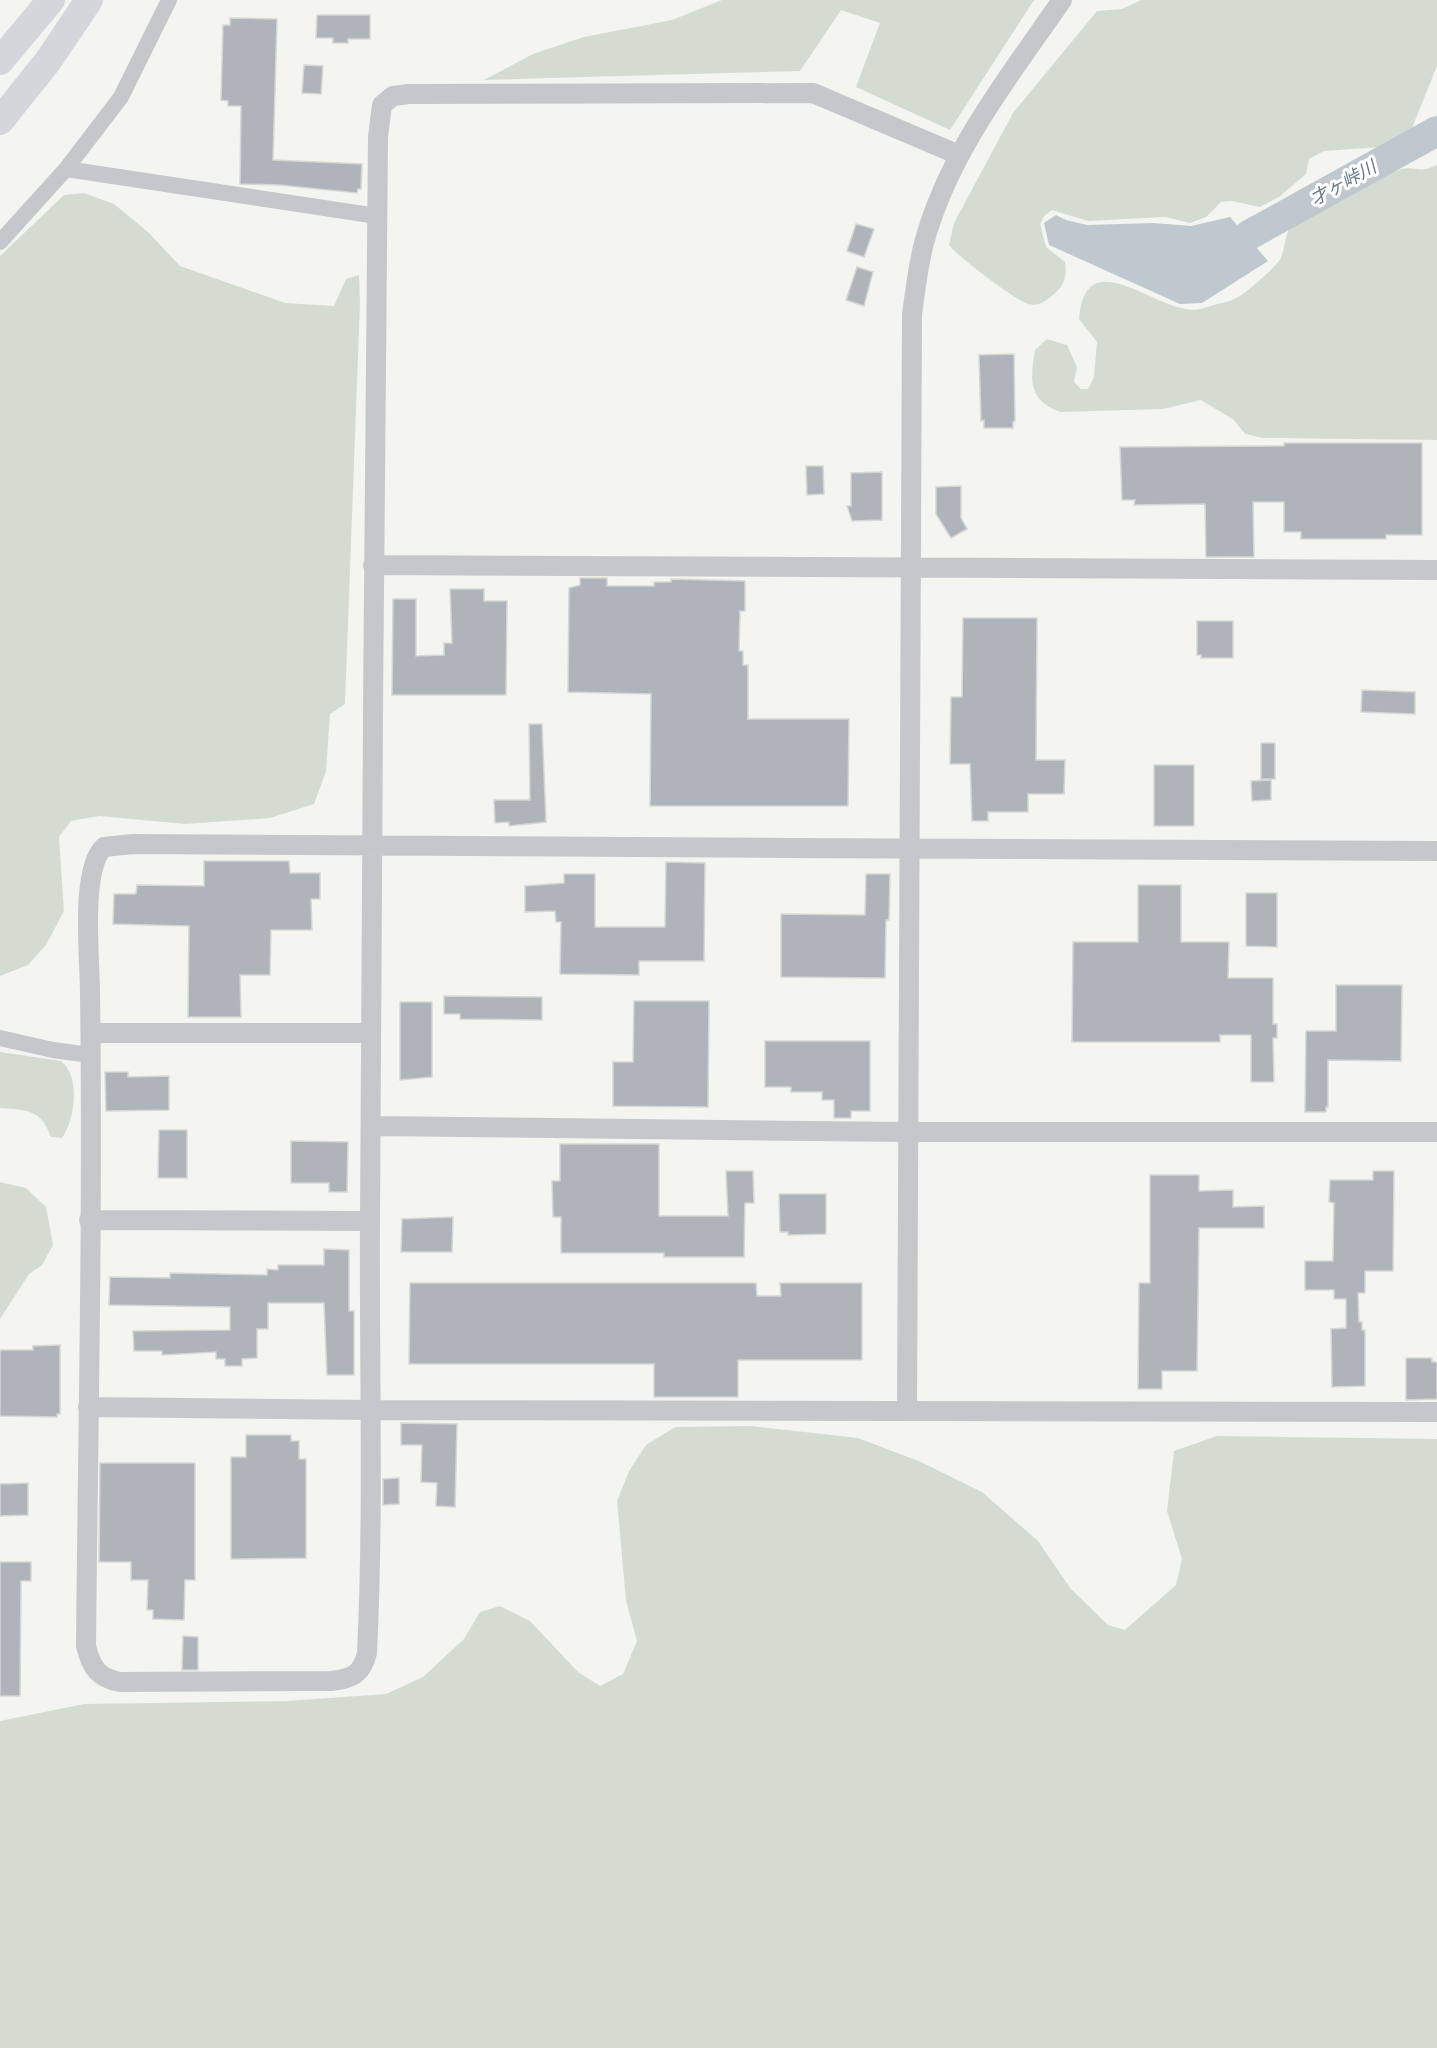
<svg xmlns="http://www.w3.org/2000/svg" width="1437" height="2048" font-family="Signika,'Noto Sans JP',sans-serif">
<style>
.green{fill:#d4dcd2}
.water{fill:#c0c8cf}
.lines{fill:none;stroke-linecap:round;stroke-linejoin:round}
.river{stroke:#c0c8cf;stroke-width:30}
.building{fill:#afb4bb;stroke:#d6d6d4;stroke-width:1.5}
.minor{stroke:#c5c7cb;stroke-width:16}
.tertiary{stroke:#c5c7cb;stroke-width:20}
.motorway{stroke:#d4d6dc;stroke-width:28}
.labels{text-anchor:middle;stroke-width:6;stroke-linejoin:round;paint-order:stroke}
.water-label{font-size:18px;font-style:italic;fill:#637787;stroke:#fff}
</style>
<rect width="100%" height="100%" fill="#f4f5f1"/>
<path class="green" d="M722,0H1034L950,130L856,87L880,23L841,10L800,71L484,80L533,54L584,37L672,20Z
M1141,0H1437V66L1410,133L1396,146L1324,151L1309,159L1306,174L1279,197L1260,207L1232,201L1221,202L1206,217L1190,223L1165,217L1088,221L1052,210L1045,215L1040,224L1046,247L1065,262C1067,276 1065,285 1053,295C1046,301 1038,307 1028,304C1014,299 958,257 949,245L954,223L1013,113L1097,11L1122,9Z
M1437,165V440L1263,438L1245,434L1234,420L1201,400L1163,409L1060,412C1028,400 1030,380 1035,350L1047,339L1067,345L1077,367L1074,382L1081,389H1088L1094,377L1097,342L1079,319C1086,234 1165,323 1204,308C1214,304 1229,303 1238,297C1247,292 1273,269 1279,261C1288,246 1282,228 1302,213C1309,208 1394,170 1402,169C1419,166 1416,174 1437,165Z
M84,193L114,204L148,232L180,266L285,303L334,306L346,279L359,275L360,303L345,704L330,714L326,771L314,804L270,818L185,824L99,816L71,821L59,837L64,911L46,945L28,965L0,976V256L64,195Z
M0,1052L61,1061C81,1076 75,1120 62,1138L51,1137C41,1109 26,1110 0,1108Z
M0,1182L26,1188L46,1207L53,1245L42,1265L29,1274L0,1319Z
M751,1426L858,1438L921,1462L982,1492L1038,1541L1071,1589L1108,1625L1125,1630L1176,1585L1182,1559L1167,1511L1174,1451L1217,1436L1437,1439V2048H0V1721L84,1704L287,1701L386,1694L423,1677L464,1639L480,1612L500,1606L530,1621L578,1672L600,1686L623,1674L637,1641L626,1601L617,1501L629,1471L646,1445L675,1427Z"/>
<path class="water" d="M1056,215L1066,220L1087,225L1153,223L1191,226L1230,217L1268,261L1202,303L1180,304L1049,245L1044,223Z"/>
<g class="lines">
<path class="river" d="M1249,235L1437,131"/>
</g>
<path class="building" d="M317,15H370V39H348V43H333V38H316Z
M230,18L277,19L273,160L362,164L361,189H358L357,193L280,185L240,184L241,106H228V101L221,100L223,25H230Z
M304,65L323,66L321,94L302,93Z
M856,224L874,229L864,257L847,251Z
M857,267L873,272L864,306L846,300Z
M1014,354L1015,421L1013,422V428H984V420L981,421L979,355Z
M1284,443H1422V535H1386V539H1301V532H1284V502H1253L1254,557H1206L1205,504L1134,505L1135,500H1122L1120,447L1284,446Z
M806,466H823L824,494L807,495Z
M882,472V520L852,521L847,506H851V473Z
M961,486V518L967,529L951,538L936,514V487Z
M580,578H607V586H654V582H671V579L745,581V611H740L739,651H743V665H748V719H849L848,806H650L651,694L568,692L569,588L580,585Z
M450,589H484V601H507L506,695H392L393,599H416V656L444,655V643H452Z
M963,618H1037L1036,760H1065L1064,794H1028V812H988V821H972L970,764H950L951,697H962Z
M1197,621H1233V658H1201V655H1197Z
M1362,690L1415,692V714L1361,712Z
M529,724H542L546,822L509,826V822L495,823L494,800H530Z
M1261,743H1275V779H1261Z
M1154,765H1194V826H1154Z
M1271,780V800L1252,801L1251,781Z
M204,861H289L290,873H320V899H311L312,930H271L270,975H240L241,1017H188L189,926L113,924L114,894H136L137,885L204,886Z
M666,862L705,863L704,961H639V975L560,974L561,922H556L555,911L525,912V886L564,883V874H595V927H665Z
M866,874H890L889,920H886L885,978L781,977V914L865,915Z
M1138,885H1181V942H1229L1228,978H1273V1024H1277V1038H1273L1274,1082H1251V1035H1220V1042H1072L1073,942H1138Z
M1246,893H1277V947L1246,946Z
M1336,985H1402L1401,1061L1328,1060V1107H1326V1112H1305L1306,1031H1336Z
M444,996L542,997V1020L460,1019V1014H444Z
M634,1001H709L708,1107L613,1106V1062H633Z
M400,1002H432V1077L400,1080Z
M765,1041H870V1111H851V1118H834V1100H822V1092H791V1087H765Z
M105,1072H128V1077L169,1076V1110L106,1111Z
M159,1130H187V1178H158Z
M291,1141L348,1142L347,1192H329V1183H291Z
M560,1144H659V1216H728L726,1171H753L754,1203H745L744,1257H664V1253H561V1217H553L552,1181H560Z
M1373,1171H1394L1393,1271H1365V1293H1358L1359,1322H1362V1330H1365V1386L1332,1387L1331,1329L1346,1328V1299H1334V1290H1305V1261H1333L1334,1203L1329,1202L1330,1180H1373Z
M1150,1175H1199V1191L1233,1190V1207L1264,1206V1228H1199L1197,1371H1162V1389H1138L1139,1283H1150Z
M779,1194H826V1234L788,1235V1232H780Z
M453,1217L452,1252H401L402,1219Z
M324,1249L349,1250V1311H354V1375H327L324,1303H268V1329H257V1358L242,1359V1366H225V1359H216V1352L162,1355V1351H134L133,1331L230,1330V1307L109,1305L110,1277L170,1278V1273L267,1275V1269L278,1270V1265H324Z
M410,1283H756L757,1296H781L780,1283H862V1360H738V1397H654V1364H409Z
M60,1345V1414H57V1417L0,1416V1350H33V1346Z
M1406,1358H1432V1362H1437V1399L1406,1400Z
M401,1423L457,1424L455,1507L436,1506L437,1483L421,1482L422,1445H401Z
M246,1435H291V1441H299V1459H306V1558L231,1559V1457H246Z
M100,1463H195V1580H185L184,1620L153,1619V1610H147L148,1580H131V1562H99Z
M399,1478V1504L383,1505V1479Z
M28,1483V1515L0,1516V1484Z
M0,1562H31V1581H21L20,1696H0Z
M183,1636L198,1637V1670H182Z"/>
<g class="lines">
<path class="minor" d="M66,169L377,216
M0,242L66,169L121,97L169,0
M0,1038L53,1050L90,1055"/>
<path class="tertiary" d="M959,155L813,93L409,94L393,96L382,105L378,137C372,498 374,858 370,1219C369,1363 374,1509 367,1653C362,1674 352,1679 331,1681L120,1682C98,1678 91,1667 86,1646C88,1428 93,1210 90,992C90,959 80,869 104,847L133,844C568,846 1002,850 1437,851
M373,565L1437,570
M91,1033H371
M372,1126L906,1132H1437
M89,1220L370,1221
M88,1407L369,1410L1437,1412
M907,1410L912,315C915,291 918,266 924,243C949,151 1009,77 1062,0"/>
<path class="motorway" d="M0,61L51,0
M0,121L48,61L89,0"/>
</g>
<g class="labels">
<g class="water-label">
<text transform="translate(1343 183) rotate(-29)" y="6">才ヶ峠川</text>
</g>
</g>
</svg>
